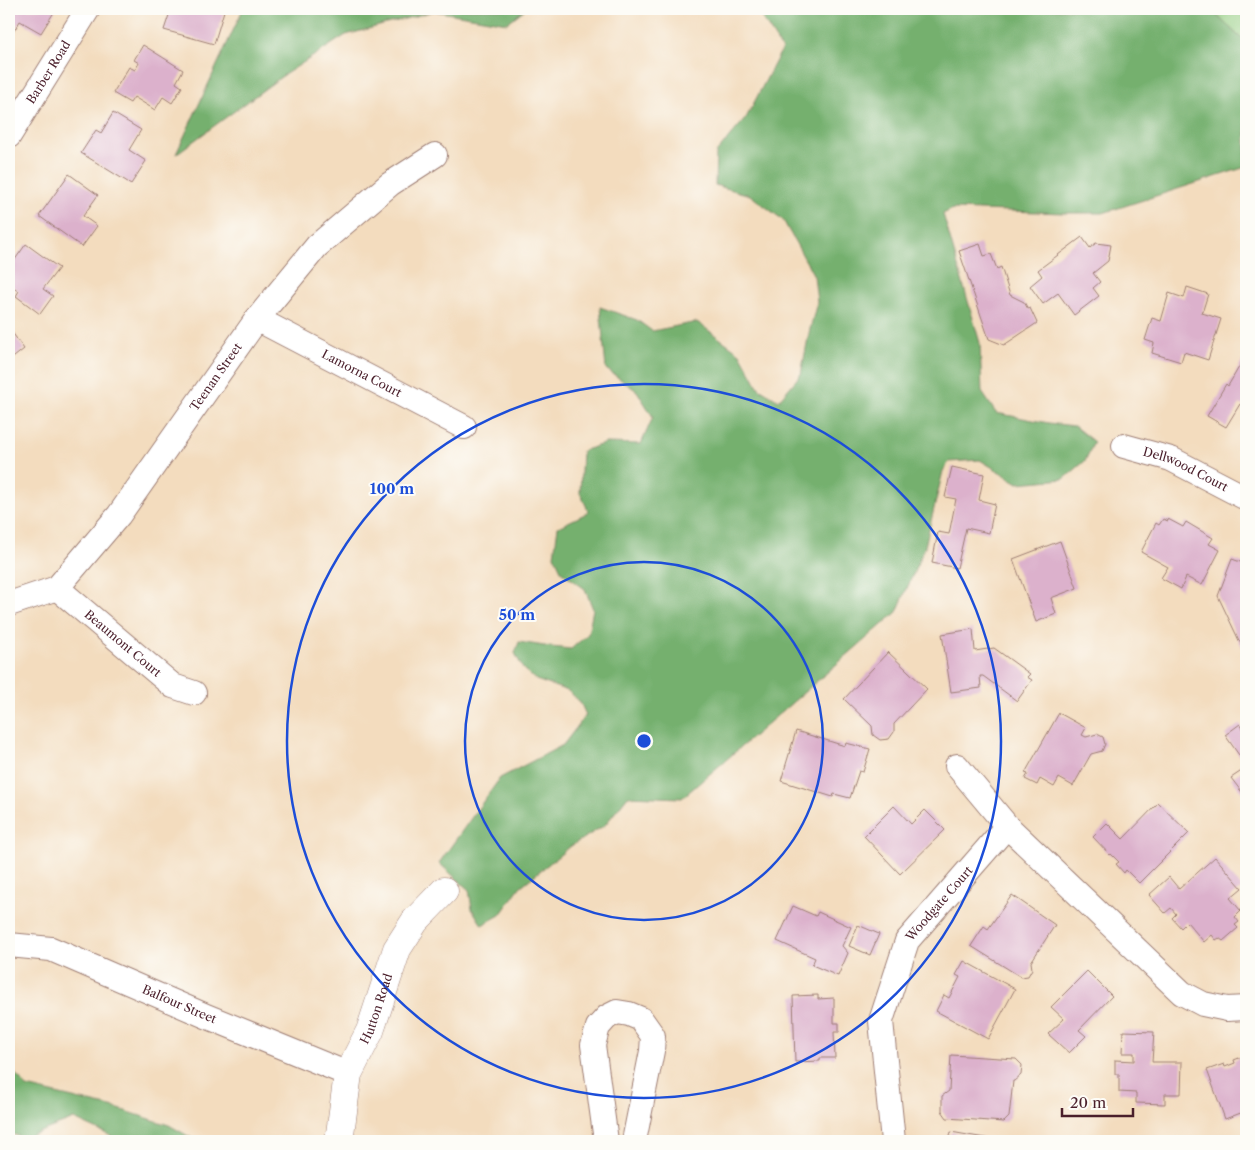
<svg xmlns="http://www.w3.org/2000/svg" width="1255" height="1150" font-family="'Libre Caslon Text',serif">
<style>
.green{fill:#91cc80;stroke:#6e7656}
.forest{fill:#74b06e;stroke:#5f684c}
.building{fill:#dcb1cc}
.lines{fill:none;stroke-linecap:round;stroke-linejoin:round}
.minor-casing{stroke:#9e7e74;stroke-width:26}
.tertiary-casing{stroke:#9e7e74;stroke-width:29}
.minor{stroke:#fff;stroke-width:24}
.tertiary{stroke:#fff;stroke-width:28}
.ring{fill:none;stroke:#1d4ed8;stroke-width:2.5}
.labels{text-anchor:middle;stroke-width:4;stroke-linejoin:round;paint-order:stroke}
.street-label{font-size:12px;fill:#4a1f2b;stroke:#fdfcf7}
.centre{fill:#1d4ed8;stroke:#fdfcf7;stroke-width:2.5}
.ring-label{font-size:15px;text-anchor:middle;font-weight:bold;fill:#1d4ed8;stroke:#fdfcf7;stroke-width:4;stroke-linejoin:round;paint-order:stroke}
</style>
<rect width="100%" height="100%" fill="#fdfcf7"/>
<filter id="ink" filterUnits="userSpaceOnUse"><feTurbulence type="fractalNoise" baseFrequency=".02" numOctaves="2"/><feDisplacementMap in="SourceGraphic" scale="10" xChannelSelector="R" yChannelSelector="G"/><feConvolveMatrix kernelMatrix="1 2 1 2 8 2 1 2 1" color-interpolation-filters="sRGB"/></filter>
<filter id="wash" filterUnits="userSpaceOnUse"><feTurbulence type="fractalNoise" baseFrequency=".0096" numOctaves="4" result="noise"/><feDisplacementMap in="SourceGraphic" scale="20" xChannelSelector="R" yChannelSelector="G"/><feGaussianBlur stdDeviation="1.12" result="paint"/><feColorMatrix in="noise" values="0 0 0 0 0 0 0 0 0 0 0 0 0 0 0 0 0 1.4 0 .05"/><feComposite in="paint" operator="in"/></filter>
<g filter="url(#wash)">
<rect width="100%" height="100%" fill="#f3dcbe"/>
<path class="green" d="M1210,9H1246V43Z"/>
<path class="forest" d="M243,9H525L507,23L434,11L346,35L281,77L176,154Z
M756,9H1210L1246,43V167L1103,213H1064L953,209L943,214L980,343L982,392L996,413L1049,423L1074,426L1094,442L1085,461L1064,479L1018,483L980,460L949,462L943,471L925,546L897,612L682,798L628,796L605,825L571,846L520,887L500,915L482,925L472,909L469,890L439,863L500,778L563,745L586,715L580,702L568,691L536,680L523,669L515,653L519,642L551,647L571,649L588,634L593,609L585,589L562,572L554,555L558,527L589,512L580,493L582,451L606,443L641,444L653,417L637,391L606,369L600,307L637,320L652,331L697,322L740,353L759,388L779,400L801,374L809,333L817,302L814,276L783,220L750,195L715,185L716,153L746,118L782,49Z
M9,1067L27,1087L119,1109L169,1125L197,1141H122L74,1119L24,1138L9,1133Z"/>
<g id="blocks">
<path class="building" d="M9,9H56L41,33L20,21L9,39Z
M171,9H216L224,11L214,44L164,30Z
M143,45L183,70L176,83L182,87L172,103L163,97L155,110L134,97L130,103L113,93L129,67L135,70L139,63L134,60Z
M113,113L141,130L129,150L146,161L131,184L81,153L96,130L101,133Z
M69,174L98,195L83,216L97,226L82,247L39,216Z
M1082,237L1090,248L1096,243L1111,245L1108,261L1093,273L1100,282L1093,288L1099,296L1074,315L1058,293L1043,304L1030,286L1042,276L1038,270Z
M26,244L59,268L43,289L53,296L40,314L16,296L19,291L9,284V268Z
M980,244L984,256L991,254L997,269L1001,267L1010,295L1024,302L1028,309L1030,308L1037,323L1004,345L989,339L959,251Z
M1187,287L1208,294L1202,313L1221,319L1208,360L1184,352L1181,362L1152,353L1154,343L1145,340L1152,318L1161,321L1169,293L1184,298Z
M9,328L24,349L9,361Z
M1246,355V408L1240,404L1226,427L1207,416L1226,384L1228,386Z
M952,467L984,474L979,500L995,504L989,533L966,528L957,568L932,563L938,532L949,534L956,499L945,497Z
M1163,519L1168,521V519L1183,527L1186,522L1213,538L1209,544L1220,550L1202,585L1186,577L1181,589L1161,578L1168,567L1141,552L1156,523L1159,525Z
M1060,541L1077,588L1051,598L1056,614L1036,622L1013,559Z
M1232,559L1246,564V652L1244,651L1218,596Z
M973,629L975,651L994,648L1030,674L1027,677L1032,680L1017,701L983,676H980L981,688L951,692L942,634Z
M888,652L927,689L894,724V732L889,739L880,740L873,735L872,726L844,699Z
M1059,713L1086,728L1082,735L1086,737L1097,734L1103,737L1105,744L1102,751L1091,754L1073,786L1059,778L1054,787L1040,779L1037,785L1025,779L1028,774L1025,773Z
M1240,724L1246,733V765L1225,735Z
M796,731L845,746L846,743L870,749L863,772L859,771L850,798L834,794L833,797L781,781Z
M1246,768V794L1244,795L1231,778Z
M1158,803L1189,833L1139,883L1126,870L1124,873L1116,864L1119,862L1111,854L1110,855L1093,837L1107,823L1123,839Z
M894,806L911,824L925,810L945,830L900,874L864,836Z
M1215,857L1242,888L1230,898L1241,911L1235,917L1239,922L1235,925L1238,928L1223,941L1219,938L1216,940L1212,935L1204,942L1187,922L1181,928L1172,918L1176,914L1171,908L1165,913L1149,895L1169,877L1179,889Z
M1012,895L1055,925L1031,962L1032,969L1028,976L1021,977L971,946L984,926L988,929Z
M793,906L816,916L818,912L851,927L842,946L848,953L838,976L812,965L815,958L777,941Z
M858,925L879,934L870,955L849,946Z
M964,961L1015,989L988,1039L936,1011L944,995L949,998L960,977L956,975Z
M1087,971L1112,996L1079,1030L1086,1036L1069,1053L1048,1034L1064,1019L1051,1007Z
M818,995V999L834,998V1023H839V1032H834L835,1058H820V1061L795,1062L793,996Z
M1123,1031L1154,1032L1152,1062H1182L1181,1094H1165V1104L1136,1103V1093L1119,1092V1074H1115V1060L1134,1061V1053H1122Z
M951,1055L1016,1059L1022,1065L1021,1075L1014,1081H1013L1009,1117L1004,1122L947,1118L942,1111V1096L949,1091Z
M1244,1056L1245,1058L1246,1057V1111L1225,1119L1207,1070L1224,1064L1225,1067L1235,1063L1234,1060Z
M951,1132L996,1140V1141H949Z"/>
</g>
</g>
<g filter="url(#ink)">
<use href="#blocks" fill-opacity="0" stroke="#9e7e74" stroke-width="1"/>
<g class="lines">
<g class="minor-casing">
<g id="minor">
<path id="s1" d="M9,136L88,9"/>
<path id="s2" d="M257,319L464,427"/>
<path id="s3" d="M1124,446L1171,459L1246,498"/>
<path id="s4" d="M57,588L173,686L194,693"/>
<path id="s5" d="M9,604L57,588L119,515L257,319L317,246L390,184L435,155"/>
<path d="M957,766L1007,826L1182,993L1203,1004L1227,1009L1246,1008"/>
<path id="s6" d="M9,945L51,949L206,1016L348,1074"/>
<path d="M606,1141L593,1045L598,1027L607,1017L617,1012L629,1014L641,1019L653,1036L652,1051L634,1141"/>
<path id="s7" d="M893,1141L881,1021L907,941L1007,826"/>
</g>
</g>
<g class="tertiary-casing">
<g id="tertiary">
<path id="s8" d="M339,1141L348,1074L370,1031L397,949L415,921L444,891"/>
</g>
</g>
<use href="#minor" class="minor"/>
<use href="#tertiary" class="tertiary"/>
</g>
</g>
<g class="ring">
<circle cx="644" cy="741" r="179"/>
<circle cx="644" cy="741" r="357"/>
</g>
<g class="labels">
<g class="street-label">
<text dy="4" stroke="none"><textPath href="#s1" startOffset="75">Barber Road</textPath></text>
<text dy="4" stroke="none"><textPath href="#s2" startOffset="118">Lamorna Court</textPath></text>
<text dy="4" stroke="none"><textPath href="#s5" startOffset="315">Teenan Street</textPath></text>
<text dy="4" stroke="none"><textPath href="#s3" startOffset="66">Dellwood Court</textPath></text>
<text dy="4" stroke="none"><textPath href="#s4" startOffset="86">Beaumont Court</textPath></text>
<text dy="4" stroke="none"><textPath href="#s7" startOffset="254">Woodgate Court</textPath></text>
<text dy="4" stroke="none"><textPath href="#s6" startOffset="182">Balfour Street</textPath></text>
<text dy="4" stroke="none"><textPath href="#s8" startOffset="139">Hutton Road</textPath></text>
</g>
</g>
<circle cx="644" cy="741" r="8" class="centre"/>
<g class="ring-label">
<text x="392" y="494">100 m</text>
<text x="517" y="620">50 m</text>
</g>
<rect width="1255" height="1150" fill="none" stroke="#fdfcf7" stroke-width="30"/>
<path d="M1062 1108v8h71v-8" fill="none" stroke="#4a1f2b" stroke-width="2.5"/>
<text x="1070" y="1108" font-size="15" fill="#4a1f2b" stroke="#fdfcf7" stroke-width="4" paint-order="stroke">20 m</text>
</svg>
